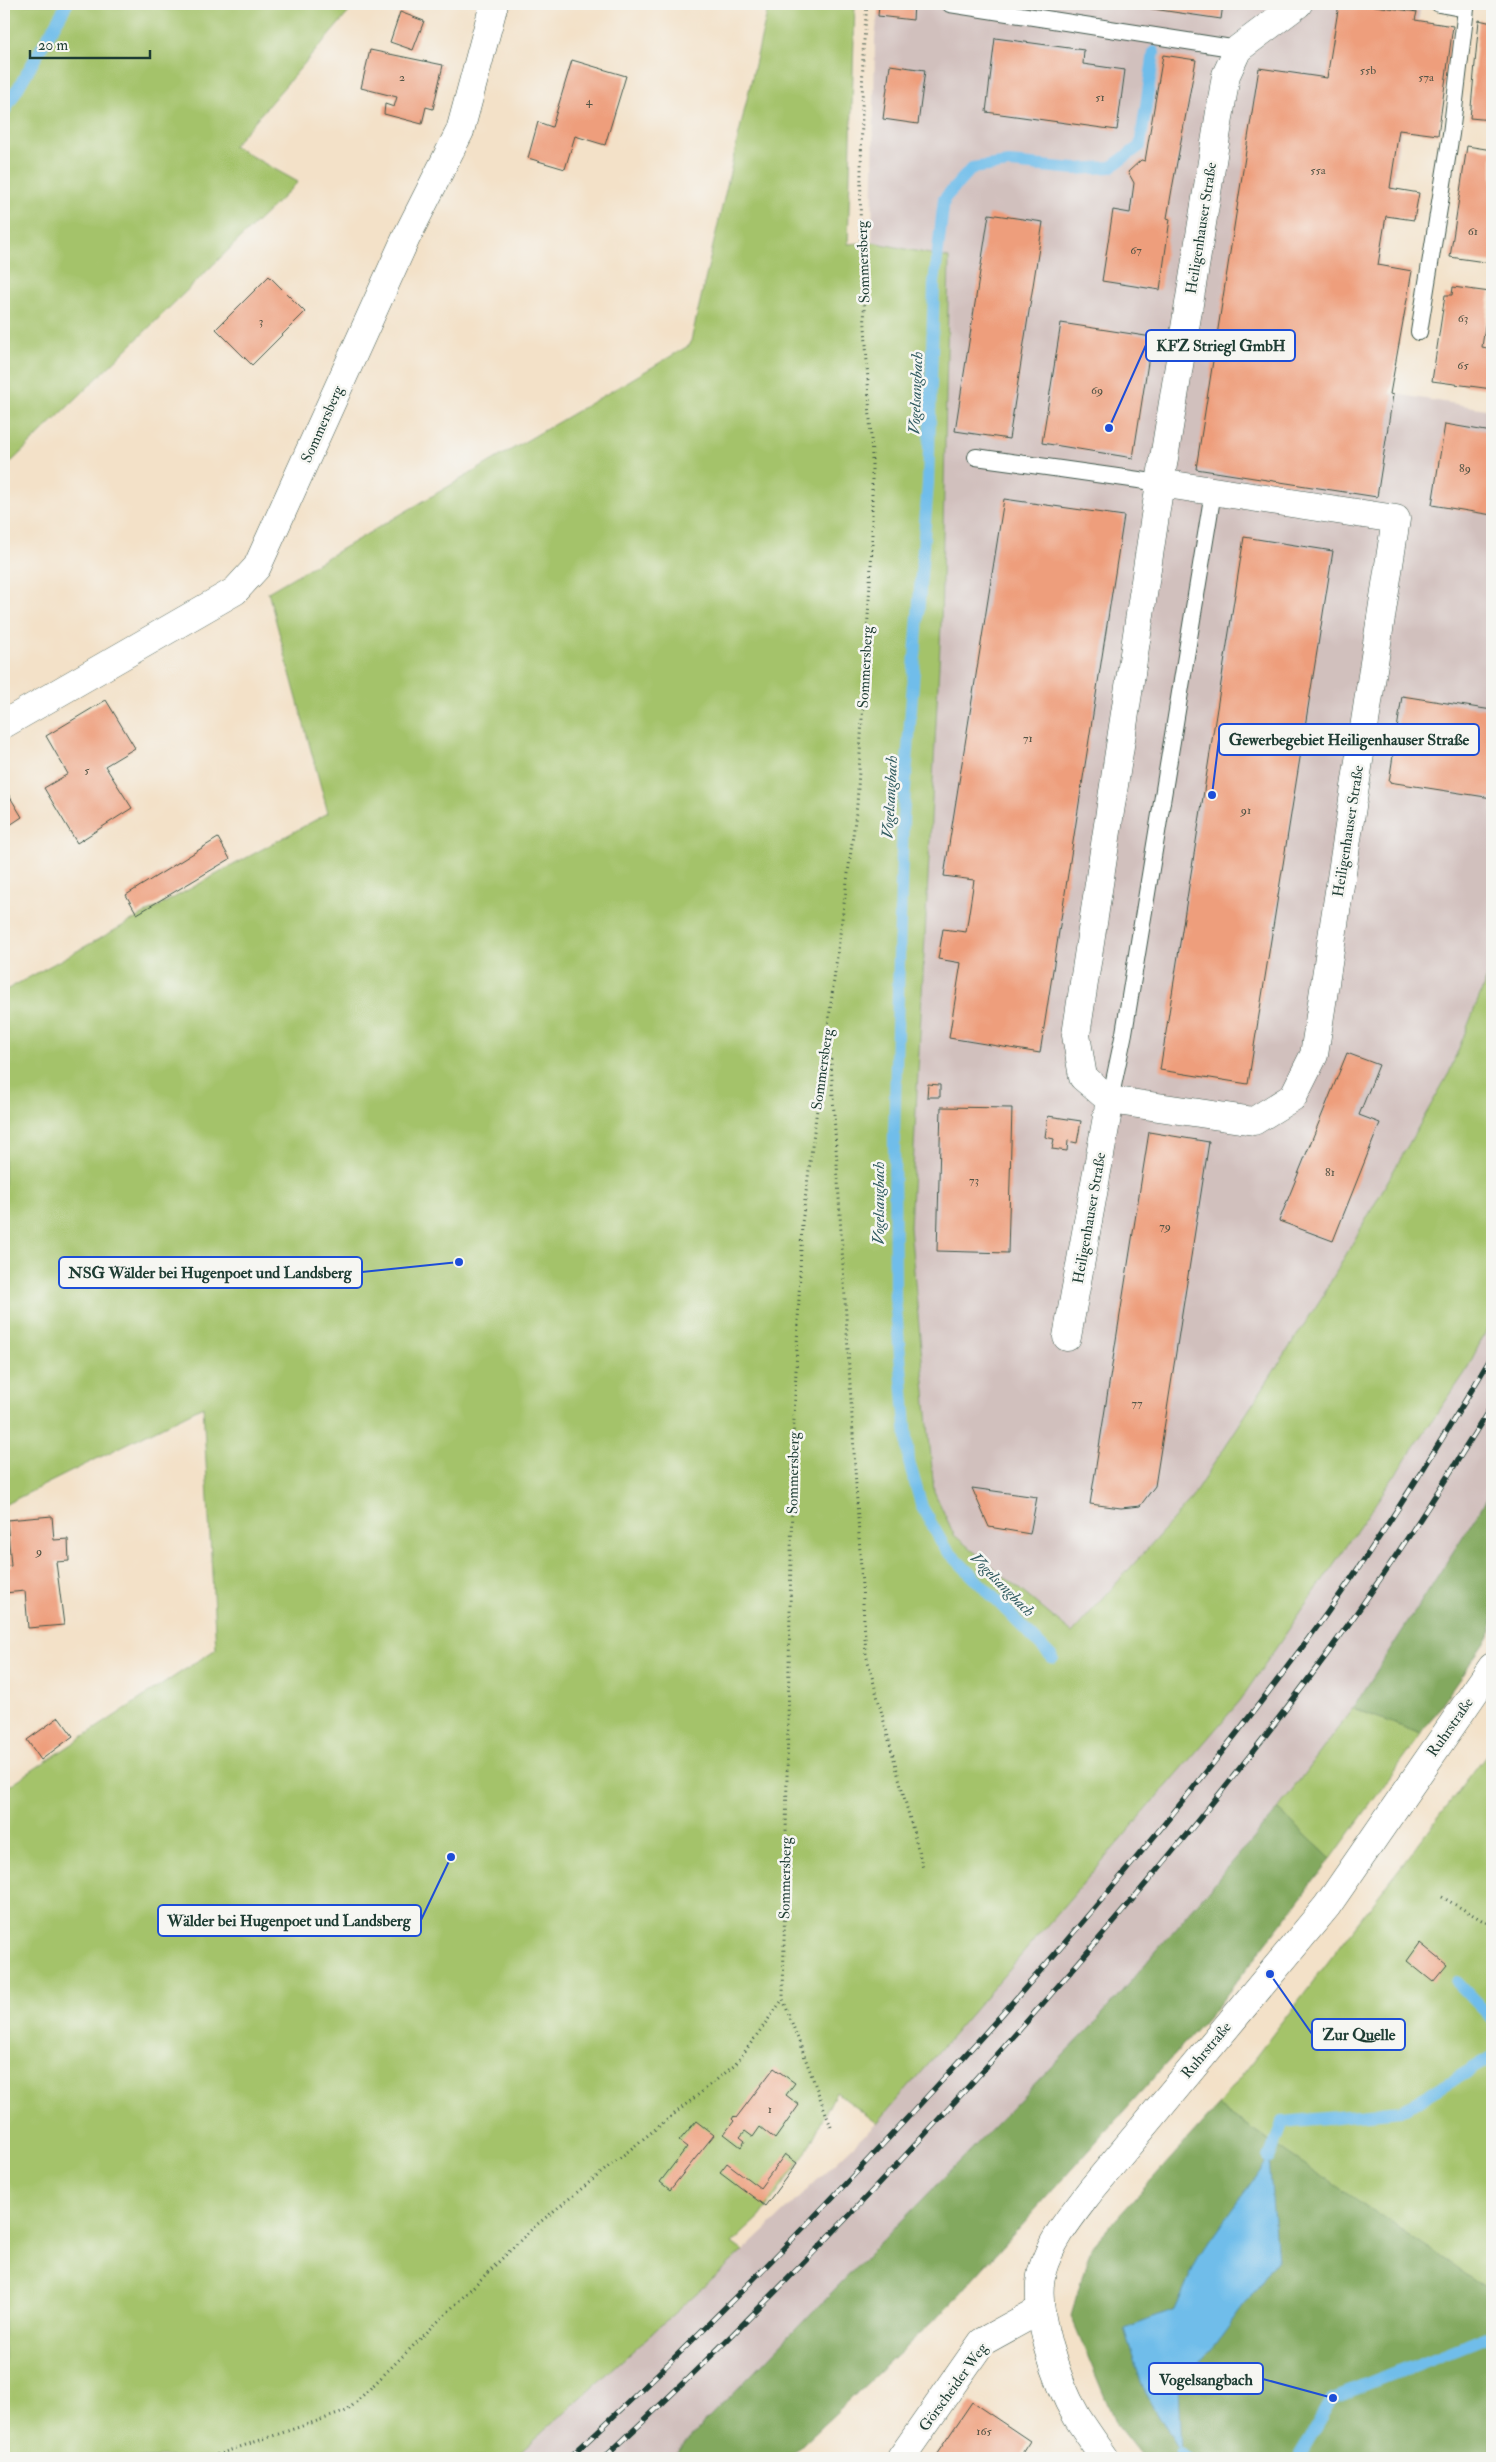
<svg xmlns="http://www.w3.org/2000/svg" width="1496" height="2462" font-family="'IM FELL Double Pica',serif">
<style>
.industrial{fill:#d1c0bd}
.green{fill:#a4c36b;stroke:#628050}
.forest{fill:#83a95f;stroke:#51734a}
.water{fill:#6fbdea;stroke:#477d8f}
.lines{fill:none;stroke-linecap:round;stroke-linejoin:round}
.stream{stroke:#6fbdea;stroke-width:12}
.building{fill:#ee9e7c}
.lane-casing{stroke:#3f564a;stroke-width:18}
.street-casing{stroke:#3f564a;stroke-width:29}
.secondary-casing{stroke:#3f564a;stroke-width:29}
.path{stroke:#3f564a;stroke-width:3;stroke-dasharray:1 4;stroke-linecap:butt}
.lane{stroke:#fff;stroke-width:16}
.street{stroke:#fff;stroke-width:28}
.secondary{stroke:#fff;stroke-width:28}
.rail-casing{stroke:#1f3d34;stroke-width:5.5}
.rail{stroke:#f6f6f2;stroke-width:4;stroke-dasharray:11;stroke-linecap:butt}
.labels{text-anchor:middle;stroke-width:5;stroke-linejoin:round;paint-order:stroke}
.number-label{font-size:12px;fill:#535546}
.street-label{font-size:15px;fill:#1f3d34;stroke:#f6f6f2}
.water-label{font-size:16px;font-style:italic;fill:#335d62;stroke:#f6f6f2}
.leader{fill:none;stroke:#1d4ed8;stroke-width:2}
.callout-dot{fill:#1d4ed8;stroke:#f6f6f2;stroke-width:2}
.callout{fill:#f6f6f2;stroke:#1d4ed8;stroke-width:2}
.callout-label{font-size:16px;text-anchor:middle;font-weight:bold;fill:#1f3d34}
</style>
<rect width="100%" height="100%" fill="#f6f6f2"/>
<filter id="ink" filterUnits="userSpaceOnUse"><feTurbulence type="fractalNoise" baseFrequency=".02" numOctaves="2"/><feDisplacementMap in="SourceGraphic" scale="10" xChannelSelector="R" yChannelSelector="G"/><feConvolveMatrix kernelMatrix="1 2 1 2 8 2 1 2 1" color-interpolation-filters="sRGB"/></filter>
<filter id="wash" filterUnits="userSpaceOnUse"><feTurbulence type="fractalNoise" baseFrequency=".0096" numOctaves="4" result="noise"/><feDisplacementMap in="SourceGraphic" scale="20" xChannelSelector="R" yChannelSelector="G"/><feGaussianBlur stdDeviation="1.12" result="paint"/><feColorMatrix in="noise" values="0 0 0 0 0 0 0 0 0 0 0 0 0 0 0 0 0 1.4 0 .05"/><feComposite in="paint" operator="in"/></filter>
<g filter="url(#wash)">
<rect width="100%" height="100%" fill="#f3e1c8"/>
<path class="industrial" d="M879,4H1421L1359,388L1492,410V965L1449,1073L1322,1297L1189,1502L1072,1633L954,1535L934,1491L910,1227L941,625L949,258L872,242L875,38Z
M1492,1319V1491L1353,1708L1278,1809L1092,2026L670,2458H514L743,2251L877,2123L1239,1702L1465,1373Z"/>
<path class="green" d="M4,4H356L233,146L298,182L4,469Z
M769,4H855L848,244L872,242L949,258L941,625L910,1227L934,1491L954,1535L1072,1633L1189,1502L1322,1297L1449,1073L1492,965V1319L1465,1373L1239,1702L877,2123L836,2092L806,2153L760,2217L732,2243L743,2251L514,2458H4V1789L216,1649L203,1406L4,1505V984L6,990L328,813L268,592L690,345Z
M1353,1708L1421,1734L1331,1859L1278,1809Z
M1492,1747V1815L1488,1823L1492,1827V2458L1274,2144L1218,2106Z"/>
<path class="forest" d="M1492,1491V1632L1421,1734L1353,1708Z
M1278,1809L1331,1859L1217,2007L949,2306L788,2458H670L1092,2026Z
M1218,2106L1492,2291V2458H1143L1116,2424L1071,2316L1091,2247Z"/>
<path class="water" d="M1269,2158L1277,2261L1216,2344L1178,2386L1181,2454L1143,2388L1124,2329L1175,2310L1199,2256Z"/>
<g class="lines">
<path class="stream" d="M4,112L67,4
M1053,1658L945,1548L922,1507L909,1462L895,1297L894,1137L903,816L928,483L934,284L944,199L972,168L1009,163L1075,169L1111,167L1140,146L1154,52
M1457,1982L1492,2019
M1269,2158L1283,2122L1401,2111L1492,2057
M1181,2454L1186,2458
M1298,2458L1333,2398L1492,2335"/>
</g>
<g id="blocks">
<path class="building" d="M879,4H914L913,20L878,16Z
M1119,4H1223L1221,19Z
M1339,4H1361L1417,12L1415,20L1453,26L1438,135L1399,130L1390,188L1419,193L1414,220L1386,216L1378,265L1412,271L1390,394L1393,395L1377,497L1196,469L1259,68L1327,78Z
M400,12L424,21L413,50L390,42Z
M1479,20L1492,23V120L1470,118Z
M995,38L1084,50L1083,64L1125,70L1117,130L986,112Z
M370,50L443,65L433,109L426,107L422,124L384,114L385,104L394,107L397,97L361,88Z
M1163,55L1196,60L1172,189L1167,218L1170,219L1160,290L1102,281L1113,210L1130,213L1134,183L1128,172L1141,160L1145,161Z
M572,60L626,76L605,145L575,136L565,169L528,158L538,122L552,127Z
M890,65L925,70L918,124L883,119Z
M1467,146L1492,150V263L1450,257Z
M989,214L1043,222L1009,439L955,431Z
M269,276L305,312L252,365L216,329Z
M1453,287L1490,292L1482,347L1492,349V389L1432,381L1445,295H1452Z
M1061,323L1152,337L1133,458L1042,443Z
M1445,424L1492,432V515L1432,505Z
M1004,499L1124,516L1040,1053L949,1038L961,963L938,959L943,929L966,932L974,880L944,876Z
M1244,537L1333,551L1248,1084L1160,1070Z
M1402,696L1492,710V798L1389,782Z
M106,700L135,748L105,766L132,808L77,843L44,788L68,774L46,736Z
M4,787L22,817L4,829Z
M218,838L230,859L137,914L126,895Z
M1347,1053L1379,1065L1359,1115L1380,1123L1333,1241L1279,1221Z
M928,1084L940,1085V1097H927Z
M941,1107L1012,1108L1008,1253L937,1251Z
M1048,1116L1081,1121L1077,1143L1068,1141L1067,1151L1052,1149L1054,1139L1045,1137Z
M1149,1132L1209,1142L1155,1486L1140,1506L1121,1508L1090,1504Z
M972,1488L1037,1497L1030,1534L989,1527Z
M52,1516L54,1540L68,1539L69,1561L56,1562L64,1625L28,1628L25,1591L4,1593V1567L11,1566L7,1520Z
M59,1717L73,1736L41,1760L27,1740Z
M1420,1943L1447,1965L1433,1982L1407,1961Z
M774,2068L795,2083L786,2095L799,2105L775,2139L760,2127L753,2137L745,2131L740,2137L745,2141L741,2147L724,2134L734,2121L732,2119L734,2116L736,2118Z
M696,2121L714,2135L670,2190L660,2182L687,2147L679,2141Z
M785,2154L797,2163L765,2206L720,2172L727,2163L760,2188Z
M972,2402L1030,2441L1019,2458H934Z"/>
</g>
</g>
<g filter="url(#ink)">
<use href="#blocks" fill-opacity="0" stroke="#3f564a" stroke-width="1"/>
<g class="lines">
<g class="lane-casing">
<path id="lane" d="M950,4L1238,49
M1419,332L1451,134L1466,9L1439,4
M976,457L1160,483
M1110,1100L1124,1033L1213,492"/>
</g>
<g class="street-casing">
<path id="street" d="M1160,483L1396,519L1314,1055L1293,1097L1254,1121L1110,1100L1083,1077L1076,1035L1160,483L1226,75L1238,49L1298,4
M4,724L235,591L257,567L406,238L460,131L494,4
M1067,1337L1110,1100
M901,2458L982,2342L1040,2310"/>
</g>
<g class="secondary-casing">
<path id="secondary" d="M1105,2458C1096,2445 1086,2431 1077,2417C1057,2383 1032,2310 1042,2271C1051,2240 1072,2215 1091,2190L1327,1906L1492,1667"/>
</g>
<path class="path" d="M829,1029L866,1654L923,1868
M1442,1897L1492,1926
M831,2127L783,1999L793,1444L802,1223L857,805L872,548V457L860,232L863,53L867,4
M207,2458L347,2411L534,2227L735,2065L783,1999"/>
<use href="#lane" class="lane"/>
<use href="#street" class="street"/>
<use href="#secondary" class="secondary"/>
<g class="rail-casing">
<path id="rail" d="M569,2458C697,2340 818,2215 936,2087C1067,1945 1191,1797 1306,1642C1374,1550 1434,1454 1492,1356
M604,2458C735,2337 859,2208 978,2076C1101,1940 1219,1801 1327,1654C1386,1574 1440,1490 1492,1405"/>
</g>
<use href="#rail" class="rail"/>
</g>
</g>
<g class="labels">
<g class="number-label">
<text x="1368" y="74">55b</text>
<text x="402" y="81">2</text>
<text x="1426" y="81">57a</text>
<text x="1100" y="101">51</text>
<text x="589" y="105">4</text>
<text x="1318" y="174">55a</text>
<text x="1473" y="235">61</text>
<text x="1136" y="254">67</text>
<text x="1463" y="322">63</text>
<text x="261" y="325">3</text>
<text x="1463" y="369">65</text>
<text x="1097" y="394">69</text>
<text x="1465" y="472">89</text>
<text x="1028" y="742">71</text>
<text x="87" y="774">5</text>
<text x="1246" y="814">91</text>
<text x="1330" y="1176">81</text>
<text x="974" y="1184">73</text>
<text x="1165" y="1230">79</text>
<text x="1137" y="1407">77</text>
<text x="39" y="1555">9</text>
<text x="770" y="2113">1</text>
<text x="984" y="2435">165</text>
</g>
<g class="street-label">
<text transform="translate(1201 228) rotate(-81)" y="5">Heiligenhauser Straße</text>
<text transform="translate(863 262) rotate(-92)" y="5">Sommersberg</text>
<text transform="translate(322 424) rotate(-66)" y="5">Sommersberg</text>
<text transform="translate(865 667) rotate(-87)" y="5">Sommersberg</text>
<text transform="translate(1348 831) rotate(-81)" y="5">Heiligenhauser Straße</text>
<text transform="translate(822 1069) rotate(-82)" y="5">Sommersberg</text>
<text transform="translate(1089 1218) rotate(-80)" y="5">Heiligenhauser Straße</text>
<text transform="translate(793 1473) rotate(-89)" y="5">Sommersberg</text>
<text transform="translate(1450 1727) rotate(-55)" y="5">Ruhrstraße</text>
<text transform="translate(785 1878) rotate(-89)" y="5">Sommersberg</text>
<text transform="translate(1206 2050) rotate(-50)" y="5">Ruhrstraße</text>
<text transform="translate(953 2387) rotate(-54)" y="5">Görscheider Weg</text>
</g>
<g class="water-label">
<text transform="translate(915 393) rotate(-88)" y="6">Vogelsangbach</text>
<text transform="translate(889 797) rotate(-87)" y="6">Vogelsangbach</text>
<text transform="translate(878 1203) rotate(-90)" y="6">Vogelsangbach</text>
<text transform="translate(1003 1584) rotate(45)" y="6">Vogelsangbach</text>
</g>
</g>
<path class="leader" d="M1109 428L1146 345M1212 795L1219 739M459 1262L362 1272M451 1857L421 1920M1270 1974L1312 2034M1333 2398L1263 2379"/>
<g class="callout-dot">
<circle cx="1109" cy="428" r="5"/>
<circle cx="1212" cy="795" r="5"/>
<circle cx="459" cy="1262" r="5"/>
<circle cx="451" cy="1857" r="5"/>
<circle cx="1270" cy="1974" r="5"/>
<circle cx="1333" cy="2398" r="5"/>
</g>
<g class="callout">
<rect x="1146" y="330" width="149" height="31" rx="5"/>
<rect x="1219" y="724" width="260" height="31" rx="5"/>
<rect x="59" y="1257" width="303" height="31" rx="5"/>
<rect x="158" y="1905" width="263" height="31" rx="5"/>
<rect x="1312" y="2019" width="93" height="31" rx="5"/>
<rect x="1149" y="2363" width="114" height="31" rx="5"/>
</g>
<g class="callout-label">
<text x="1221" y="351">KFZ Striegl GmbH</text>
<text x="1349" y="745">Gewerbegebiet Heiligenhauser Straße</text>
<text x="210" y="1278">NSG Wälder bei Hugenpoet und Landsberg</text>
<text x="289" y="1926">Wälder bei Hugenpoet und Landsberg</text>
<text x="1359" y="2040">Zur Quelle</text>
<text x="1206" y="2385">Vogelsangbach</text>
</g>
<rect width="1496" height="2462" fill="none" stroke="#f6f6f2" stroke-width="20"/>
<path d="M30 50v8h120v-8" fill="none" stroke="#1f3d34" stroke-width="2.5"/>
<text x="38" y="50" font-size="15" fill="#1f3d34" stroke="#f6f6f2" stroke-width="4" paint-order="stroke">20 m</text>
</svg>
